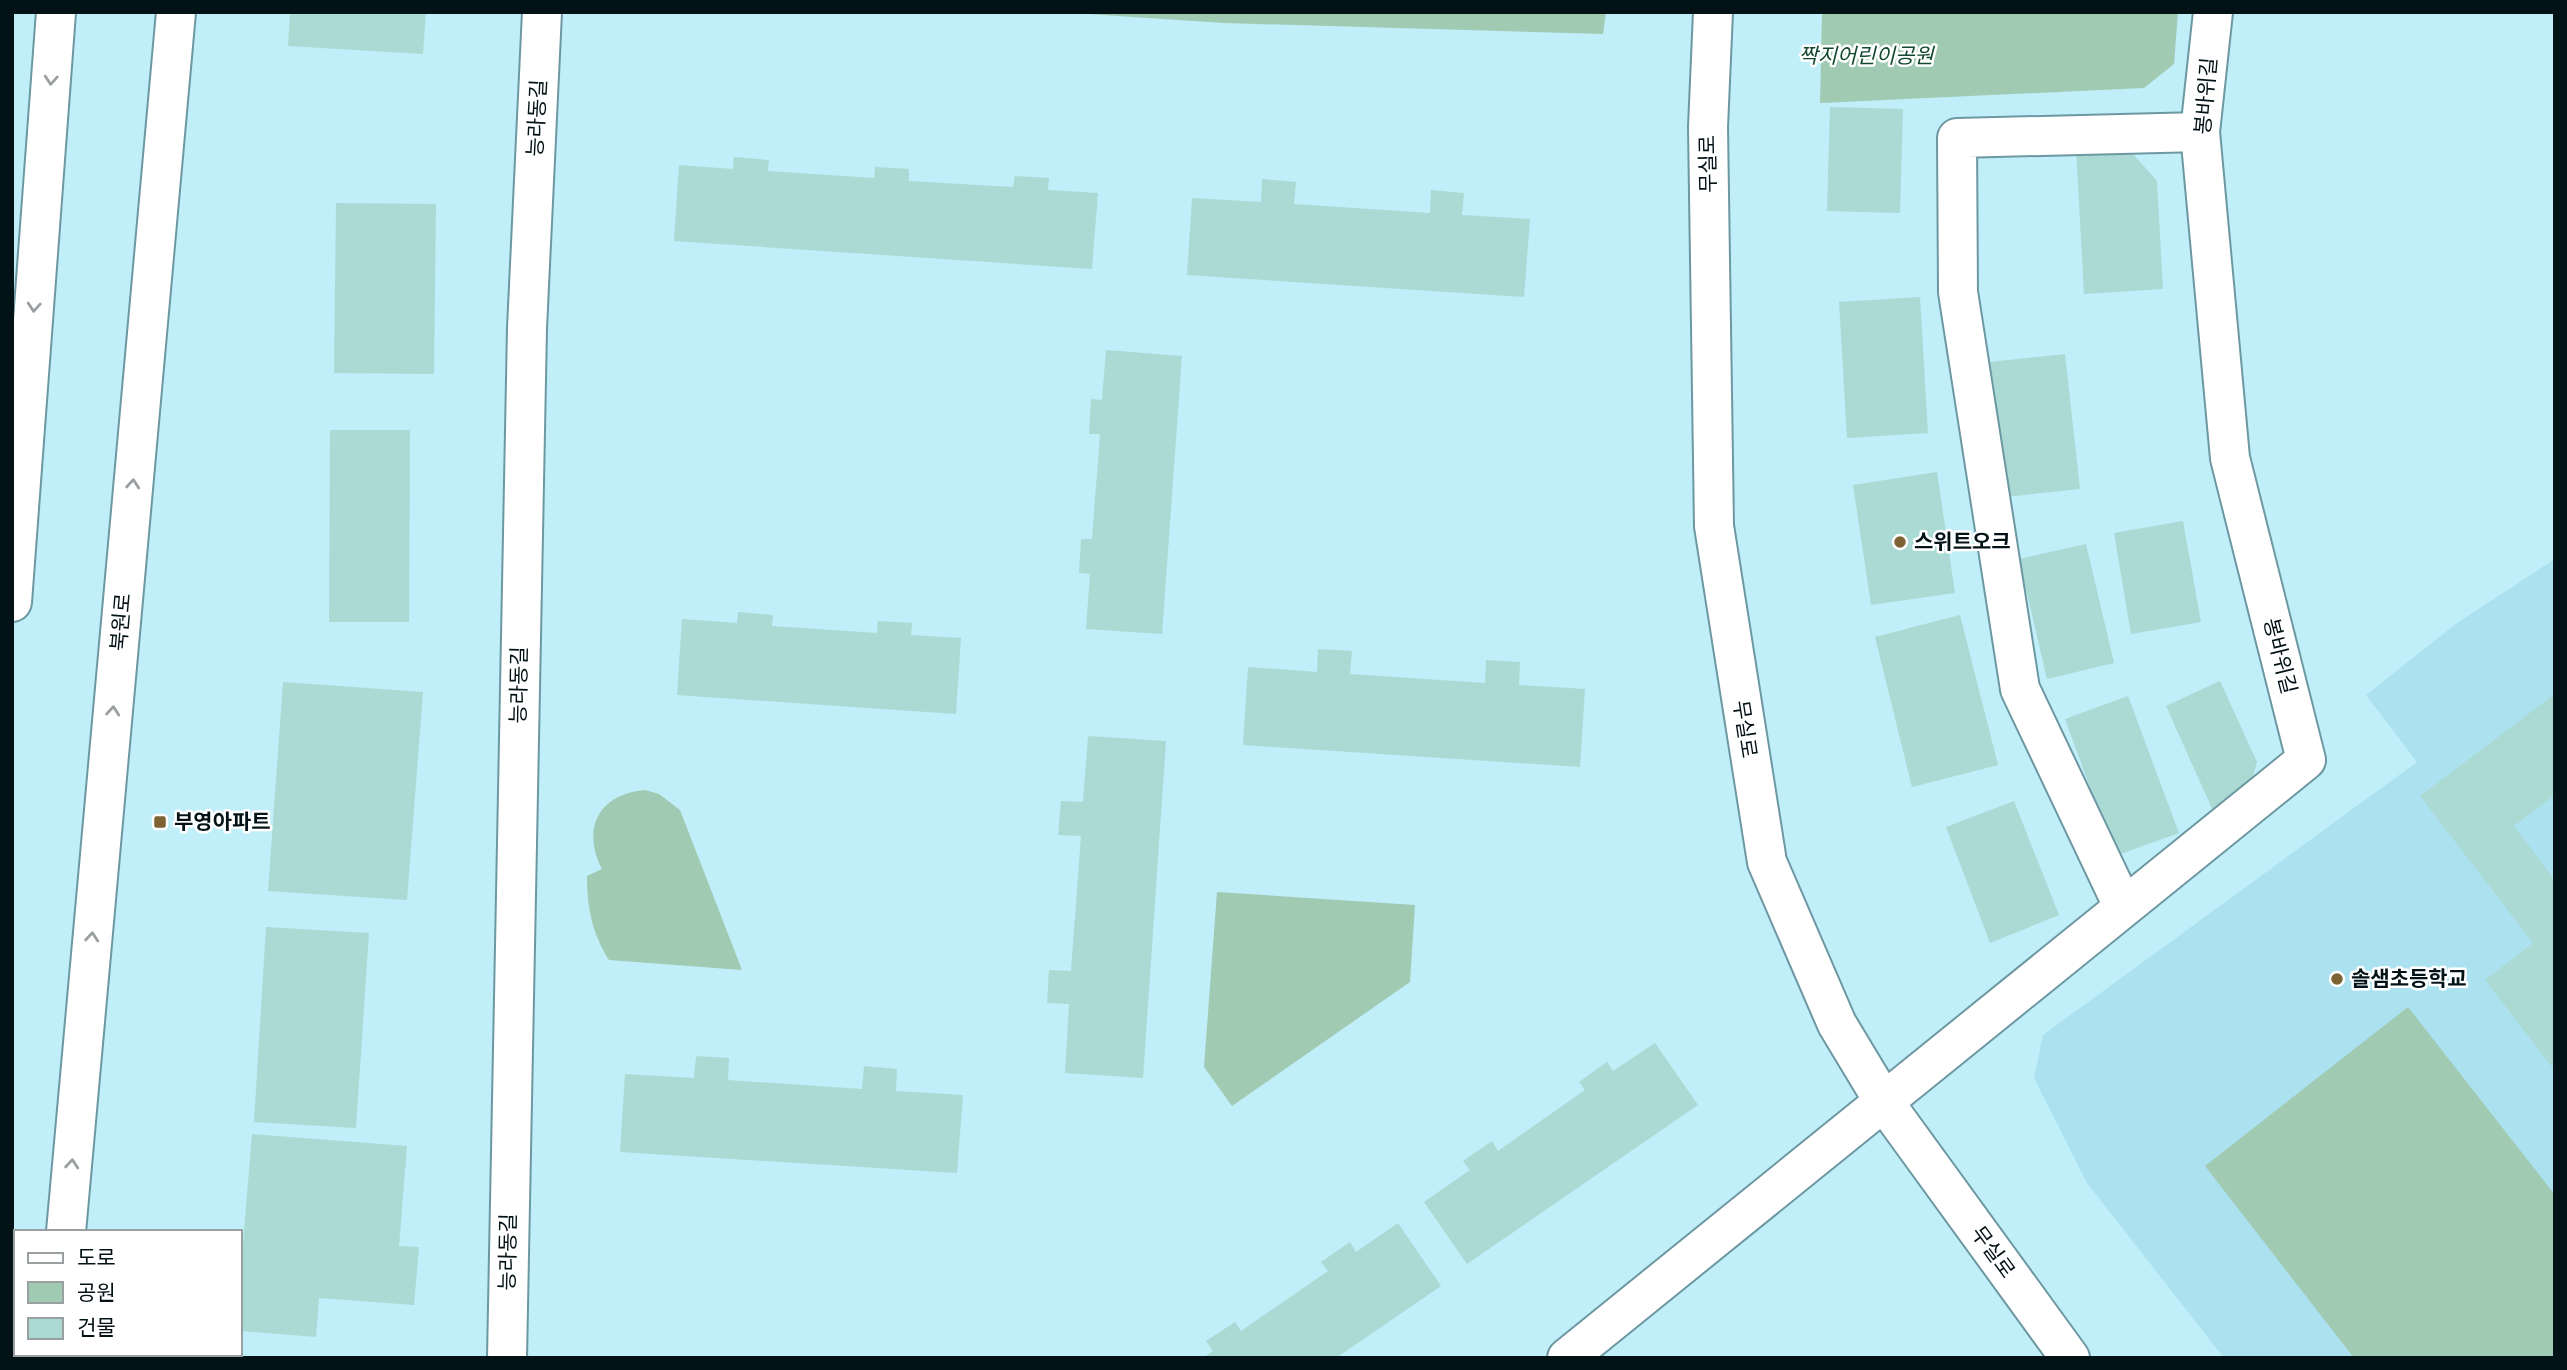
<svg xmlns="http://www.w3.org/2000/svg" width="2567" height="1370" font-family="'PT Serif','Noto Sans KR',serif">
<style>
.built{fill:#ace2f0}
.green{fill:#a1cab3}
.building{fill:#abd9d4}
.lines{fill:none;stroke-linecap:round;stroke-linejoin:round}
.minor-casing{stroke:#6d98a2;stroke-width:42}
.minor{stroke:#fff;stroke-width:38}
.oneway{stroke:#9aa0a2}
.poi-dot{fill:#7d6234;stroke:#fff;stroke-width:2.5}
.labels{text-anchor:middle;stroke-width:5;stroke-linejoin:round;paint-order:stroke}
.park-label{font-size:21px;font-style:italic;fill:#134830;stroke:#fff}
.street-label{font-size:21px;fill:#031216;stroke:#fff}
.poi-label{font-size:21px;font-weight:bold;fill:#031216;stroke:#fff;text-anchor:start}
</style>
<rect width="100%" height="100%" fill="#c0eef9"/>
<path class="built" d="M2555,559V1358H2224L2087,1183L2034,1078L2043,1035L2417,762L2366,695L2457,623Z"/>
<path class="green" d="M1057,12H1606L1603,34L1224,23Z
M1822,12H2178L2174,64L2144,88L1820,103Z
M645,790L659,794L680,810L742,970L609,960C592,933 587,907 587,876L602,869C581,828 599,794 645,790Z
M1217,892L1415,905L1410,982L1232,1106L1204,1067Z
M2408,1007L2555,1195V1358H2354L2205,1166Z"/>
<path class="building" d="M290,12H426L423,54L288,46Z
M1830,107L1903,109L1900,213L1827,211Z
M2125,145L2157,181L2163,289L2084,294L2076,148Z
M734,157L769,160L768,171L874,178L875,167L909,169V181L1013,187L1015,176L1049,178L1048,190L1098,193L1092,269L674,241L679,165L733,169Z
M1262,179L1296,182L1294,204L1430,213L1431,190L1464,193L1462,215L1530,219L1524,297L1187,275L1192,198L1261,202Z
M336,203L436,204L434,374L334,373Z
M1920,297L1928,433L1847,438L1839,302Z
M1106,350L1182,356L1162,634L1086,629L1090,574L1079,573L1081,539H1092L1100,434H1089L1091,399L1102,400Z
M2065,354L2080,489L2005,497L1990,362Z
M330,430H410L409,622H329Z
M1937,472L1955,593L1871,605L1853,485Z
M2183,521L2201,622L2131,634L2114,533Z
M2086,544L2114,663L2047,679L2019,559Z
M738,612L773,615L772,626L877,633L878,621L912,623L911,635L961,638L956,714L677,695L682,619L737,623Z
M1960,615L1998,765L1912,787L1875,637Z
M1318,649L1352,651L1350,674L1485,683L1486,660L1520,662L1519,685L1585,689L1580,767L1243,745L1248,667L1317,672Z
M2220,681L2257,762L2246,798L2214,813L2166,706Z
M283,682L423,692L407,900L268,891Z
M2555,694V795L2514,826L2555,880V1071L2485,980L2533,943L2420,796Z
M2128,696L2179,833L2115,856L2065,719Z
M1088,736L1166,741L1143,1078L1065,1073L1069,1004L1047,1003L1049,970L1071,971L1081,836L1058,835L1061,801L1083,802Z
M2014,801L2059,915L1990,943L1946,827Z
M266,927L369,933L356,1128L254,1122Z
M1655,1043L1698,1105L1467,1264L1424,1202L1470,1170L1463,1161L1492,1141L1498,1151L1585,1090L1579,1082L1607,1062L1613,1071Z
M696,1056L729,1058L728,1080L862,1089L864,1066L897,1069L896,1091L963,1095L957,1173L620,1152L625,1074L694,1078Z
M252,1134L407,1146L399,1246L419,1247L414,1305L319,1298L316,1337L240,1331V1280Z
M1398,1223L1441,1286L1336,1358H1203L1213,1351L1206,1341L1235,1322L1241,1331L1328,1271L1321,1262L1350,1242L1356,1252Z"/>
<g class="lines">
<g class="minor-casing">
<path id="minor" d="M1713,12L1708,127L1714,526L1767,862L1837,1024L1884,1102L2070,1358
M12,602L56,12
M2123,906L2020,689L1958,292L1957,138L2200,132
M66,1232L176,12
M77,1354V1358
M507,1358L527,328L542,12
M1567,1358L2306,760L2230,458L2200,132L2213,12"/>
</g>
<use href="#minor" class="minor"/>
</g>
<defs><path id="oneway-chevron" d="M-2-3.5L2.5 0L-2 3.5" fill="none" stroke-width="1.6" stroke-linecap="round" stroke-linejoin="round" transform="scale(1.75)"/></defs>
<g class="oneway">
<use href="#oneway-chevron" transform="translate(51 80) rotate(94)"/>
<use href="#oneway-chevron" transform="translate(34 307) rotate(94)"/>
<use href="#oneway-chevron" transform="translate(133 484) rotate(-85)"/>
<use href="#oneway-chevron" transform="translate(113 711) rotate(-85)"/>
<use href="#oneway-chevron" transform="translate(92 937) rotate(-85)"/>
<use href="#oneway-chevron" transform="translate(72 1164) rotate(-85)"/>
</g>
<g class="poi-dot">
<circle cx="1900" cy="542" r="7"/>
<rect x="153" y="815" width="14" height="14" rx="3.5"/>
<circle cx="2337" cy="979" r="7"/>
</g>
<g class="labels">
<g class="park-label">
<text x="1866" y="63">짝지어린이공원</text>
</g>
<g class="street-label">
<text transform="translate(2206 96) rotate(-85)" y="7">봉바위길</text>
<text transform="translate(537 118) rotate(-87)" y="7">능라동길</text>
<text transform="translate(1708 164) rotate(-91)" y="7">무실로</text>
<text transform="translate(121 622) rotate(-85)" y="7">북원로</text>
<text transform="translate(2280 656) rotate(76)" y="7">봉바위길</text>
<text transform="translate(519 685) rotate(-89)" y="7">능라동길</text>
<text transform="translate(1745 729) rotate(81)" y="7">무실로</text>
<text transform="translate(508 1252) rotate(-89)" y="7">능라동길</text>
<text transform="translate(1993 1252) rotate(54)" y="7">무실로</text>
</g>
<g class="poi-label">
<text x="1914" y="549">스위트오크</text>
<text x="174" y="829">부영아파트</text>
<text x="2351" y="986">솔샘초등학교</text>
</g>
</g>
<rect width="2567" height="1370" fill="none" stroke="#031216" stroke-width="28"/>
<rect x="14" y="1230" width="228" height="126" fill="#ffffff" stroke="#9aa0a2" stroke-width="2"/>
<rect x="28" y="1253" width="35" height="10" fill="#ffffff" stroke="#9aa0a2" stroke-width="2"/>
<text x="77" y="1265" font-size="21" fill="#031216">도로</text>
<rect x="28" y="1282" width="35" height="21" fill="#a1cab3" stroke="#9aa0a2" stroke-width="2"/>
<text x="77" y="1300" font-size="21" fill="#031216">공원</text>
<rect x="28" y="1318" width="35" height="21" fill="#abd9d4" stroke="#9aa0a2" stroke-width="2"/>
<text x="77" y="1335" font-size="21" fill="#031216">건물</text>
</svg>
